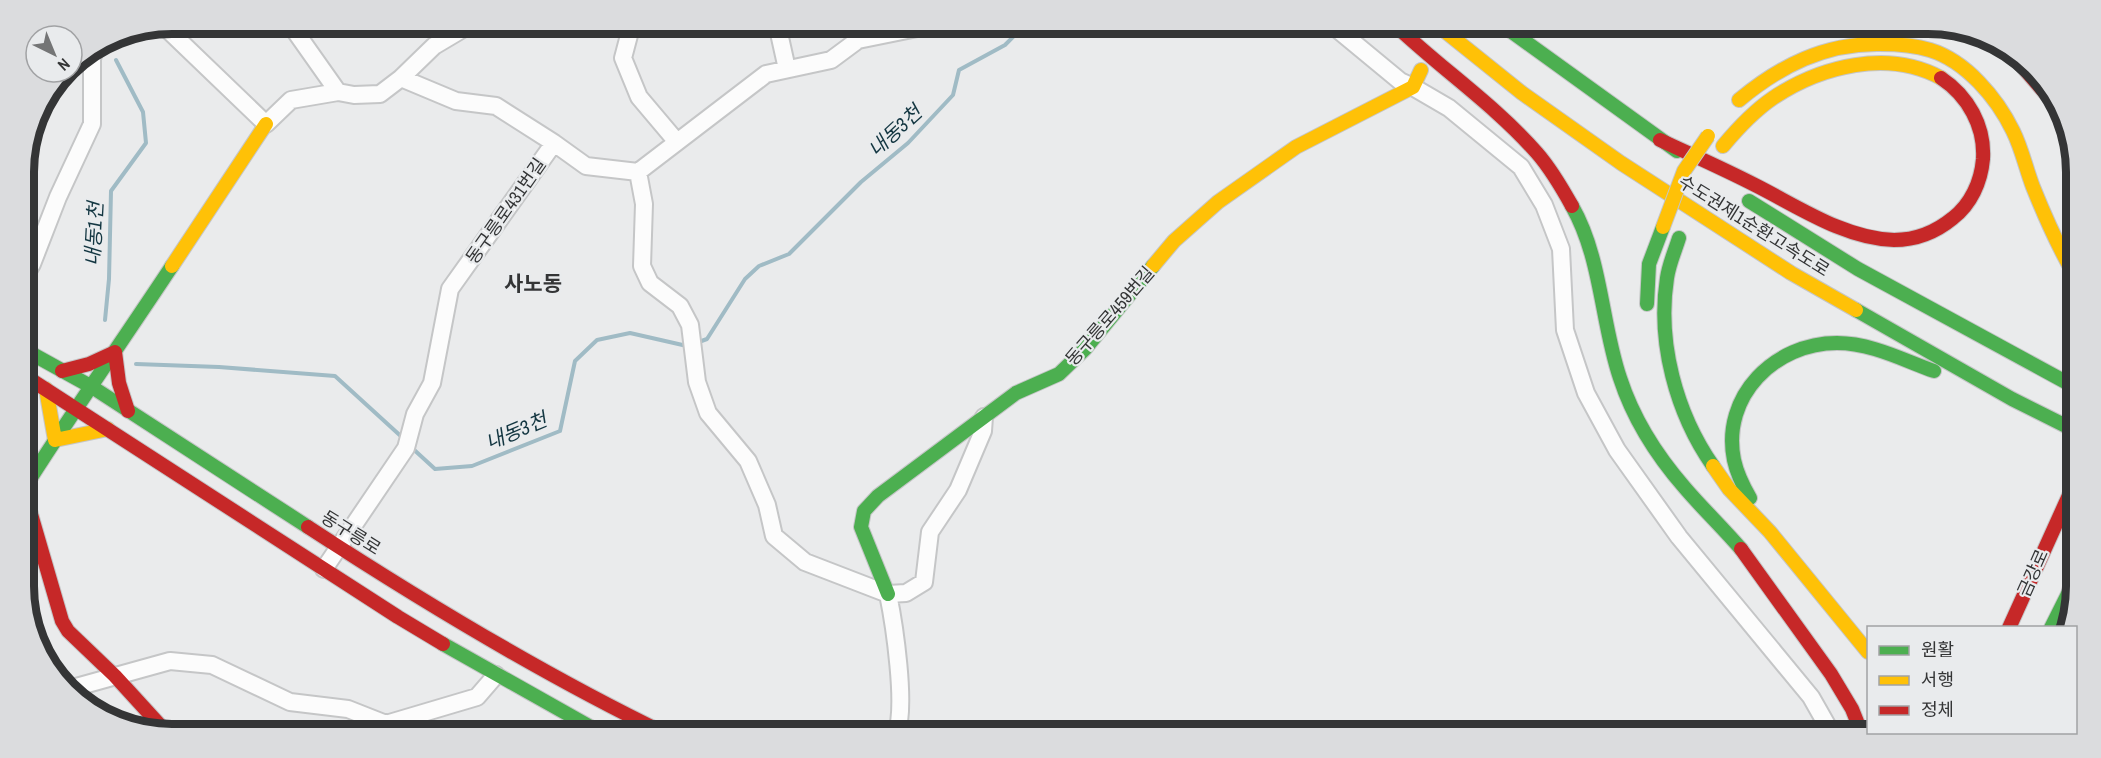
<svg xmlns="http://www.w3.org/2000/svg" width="2101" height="758" font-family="'Archivo Narrow','Noto Sans KR',sans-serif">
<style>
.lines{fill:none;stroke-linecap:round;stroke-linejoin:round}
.stream{stroke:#a0bbc5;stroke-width:4}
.street-casing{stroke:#c5c6c7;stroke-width:20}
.fast-casing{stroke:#c5c6c7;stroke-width:16}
.slow-casing{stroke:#c5c6c7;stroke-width:16}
.jam-casing{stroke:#c5c6c7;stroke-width:16}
.street{stroke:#fcfcfc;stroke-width:16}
.fast{stroke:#4caf50;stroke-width:14}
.slow{stroke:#ffc107;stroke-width:14}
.jam{stroke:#c62828;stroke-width:14}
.slow-bridge-casing{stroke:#c5c6c7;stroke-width:16;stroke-linecap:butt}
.slow-bridge{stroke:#ffc107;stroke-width:14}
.labels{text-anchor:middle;stroke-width:4.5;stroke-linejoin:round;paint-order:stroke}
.street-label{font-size:18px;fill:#343536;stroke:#e9ebed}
.water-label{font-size:20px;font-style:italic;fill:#133641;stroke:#e9ebed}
.quarter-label{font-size:21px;font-weight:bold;fill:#343536;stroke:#e9ebed}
.rim{fill:none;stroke:#343536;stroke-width:8}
</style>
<rect width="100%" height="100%" fill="#eaebec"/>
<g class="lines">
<path class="stream" d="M105,320L109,279L111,191L146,143L143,112L116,60
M696,343L707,339L745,279L759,266L789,254L861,182L908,143L953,95L959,70L1005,45L1026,24
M136,364L219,367L335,376L404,439
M411,447L435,469L472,466L560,431L575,361L597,340L630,333L687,346"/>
<g class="street-casing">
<path id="street" d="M290,24L338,92
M557,24H565
M632,24L623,58L639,97L677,142
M777,24L787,69
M1331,24L1400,81L1413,87L1449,108L1521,167L1544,205L1561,249L1565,330L1586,393L1617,450L1679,537L1811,697L1832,734
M164,26L266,124L291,100L338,92L354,95L380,94L401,78L434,46L471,24
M401,78L456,101L496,106L554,143
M638,172L644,204L642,266L650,283L680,306L690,325L697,382L708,413L748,461L767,505L774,536L805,562L888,594L906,593L924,582L930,532L958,490L983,431L984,417
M25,276L32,264L58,197L92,124V59L95,48
M324,569L406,448L415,414L432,383L450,289L554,143L586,166L638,172L766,74L831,60L858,40L937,24
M888,594C894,623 907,707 896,734
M69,689L170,661L212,665L290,702L348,709L386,724L477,697L496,675"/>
</g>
<g class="fast-casing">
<path id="fast" d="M1501,24L1677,151
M1634,24C1665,31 1697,29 1728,24
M1749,201L1858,269L2073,386
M1572,206C1602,259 1601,322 1620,378C1633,418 1657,456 1685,488C1703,509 1723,528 1741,549
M1679,238C1675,251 1669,264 1667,278C1657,342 1676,413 1713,466
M1647,304L1649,264L1663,227
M1856,310L2012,399L2072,429
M25,350L92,387L308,527
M27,492L30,479C76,407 125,337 172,266
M1750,498C1743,486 1737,474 1734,460C1721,396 1775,343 1837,343C1871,343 1903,360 1934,371
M888,594L861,527L864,511L878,496L1016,393L1059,374L1085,349L1153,266
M2051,628L2070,590
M443,644L603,734
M1897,732L1898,734"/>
</g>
<g class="slow-casing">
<path id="slow" d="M1436,24L1522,93L1621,163L1791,273L1856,310
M1739,100C1780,66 1825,43 1880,44C1897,44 1914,45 1930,50C1966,61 1997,98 2013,131C2022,149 2026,169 2033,187C2045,217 2058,246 2074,274
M1723,146C1738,128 1754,111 1773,98C1821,66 1888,49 1941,78
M172,266L266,124
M1153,266L1174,241L1218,202L1296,147L1413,87L1421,70
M46,389L55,440L108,429
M1713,466L1729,489L1770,532L1868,652"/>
</g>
<g class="jam-casing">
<path id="jam" d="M1394,24C1440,68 1495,105 1537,153C1551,169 1562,188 1572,206
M2015,58L2053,102
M1660,140C1692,155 1724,169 1755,185C1797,206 1845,239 1894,240C1916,240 1936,232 1953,218C1971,204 1981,182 1983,159C1985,126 1968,96 1941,78
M62,371L89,364L115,352L119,383L128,411
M25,376L398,617L443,644
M27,492L26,497L62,621L68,631L115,676L167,733
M308,527C423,602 542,674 666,734
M1741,549L1831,674L1852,709L1862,734
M2009,628L2071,491"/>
</g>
<use href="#street" class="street"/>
<use href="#fast" class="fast"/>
<use href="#slow" class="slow"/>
<use href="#jam" class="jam"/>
<g class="slow-bridge-casing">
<path id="slow-bridge" d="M1663,227L1684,171L1708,136"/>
</g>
<use href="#slow-bridge" class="slow-bridge"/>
</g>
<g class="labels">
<g class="street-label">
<text transform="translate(506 211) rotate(-55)" y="6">동구릉로431번길</text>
<text transform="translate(1754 226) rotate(32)" y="6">수도권제1순환고속도로</text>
<text transform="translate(1110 316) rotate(-49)" y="6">동구릉로459번길</text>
<text transform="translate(351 533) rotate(32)" y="6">동구릉로</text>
<text transform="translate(2033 573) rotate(-66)" y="6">금강로</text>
</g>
<g class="water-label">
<text transform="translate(895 131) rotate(-43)" y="7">내동3천</text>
<text transform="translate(94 234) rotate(-87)" y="7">내동1천</text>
<text transform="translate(516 431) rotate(-23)" y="7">내동3천</text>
</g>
<g class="quarter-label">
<text x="533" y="291">사노동</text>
</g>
</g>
<path d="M0 0H2101V758H0ZM172 34H1928A138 138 0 0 1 2066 172V586A138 138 0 0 1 1928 724H172A138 138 0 0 1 34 586V172A138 138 0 0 1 172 34Z" fill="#dbdcde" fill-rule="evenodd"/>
<path class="rim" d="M172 34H1928A138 138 0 0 1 2066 172V586A138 138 0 0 1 1928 724H172A138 138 0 0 1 34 586V172A138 138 0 0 1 172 34Z"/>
<rect x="1867" y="626" width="210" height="108" fill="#e9ebed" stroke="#a1a2a4" stroke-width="1.5"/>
<rect x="1879" y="646" width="30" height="9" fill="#4caf50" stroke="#a1a2a4" stroke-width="1.5"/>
<text x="1921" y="656" font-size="18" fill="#343536">원활</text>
<rect x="1879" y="676" width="30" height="9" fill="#ffc107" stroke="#a1a2a4" stroke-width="1.5"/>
<text x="1921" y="686" font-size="18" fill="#343536">서행</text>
<rect x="1879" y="706" width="30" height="9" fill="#c62828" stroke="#a1a2a4" stroke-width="1.5"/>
<text x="1921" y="716" font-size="18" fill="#343536">정체</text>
<g transform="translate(54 54) rotate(137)"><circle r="28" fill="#e9ebed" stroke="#a1a2a4" stroke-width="1.5"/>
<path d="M0-4.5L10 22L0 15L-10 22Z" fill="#747576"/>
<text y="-9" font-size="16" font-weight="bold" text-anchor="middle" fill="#343536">N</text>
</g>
</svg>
